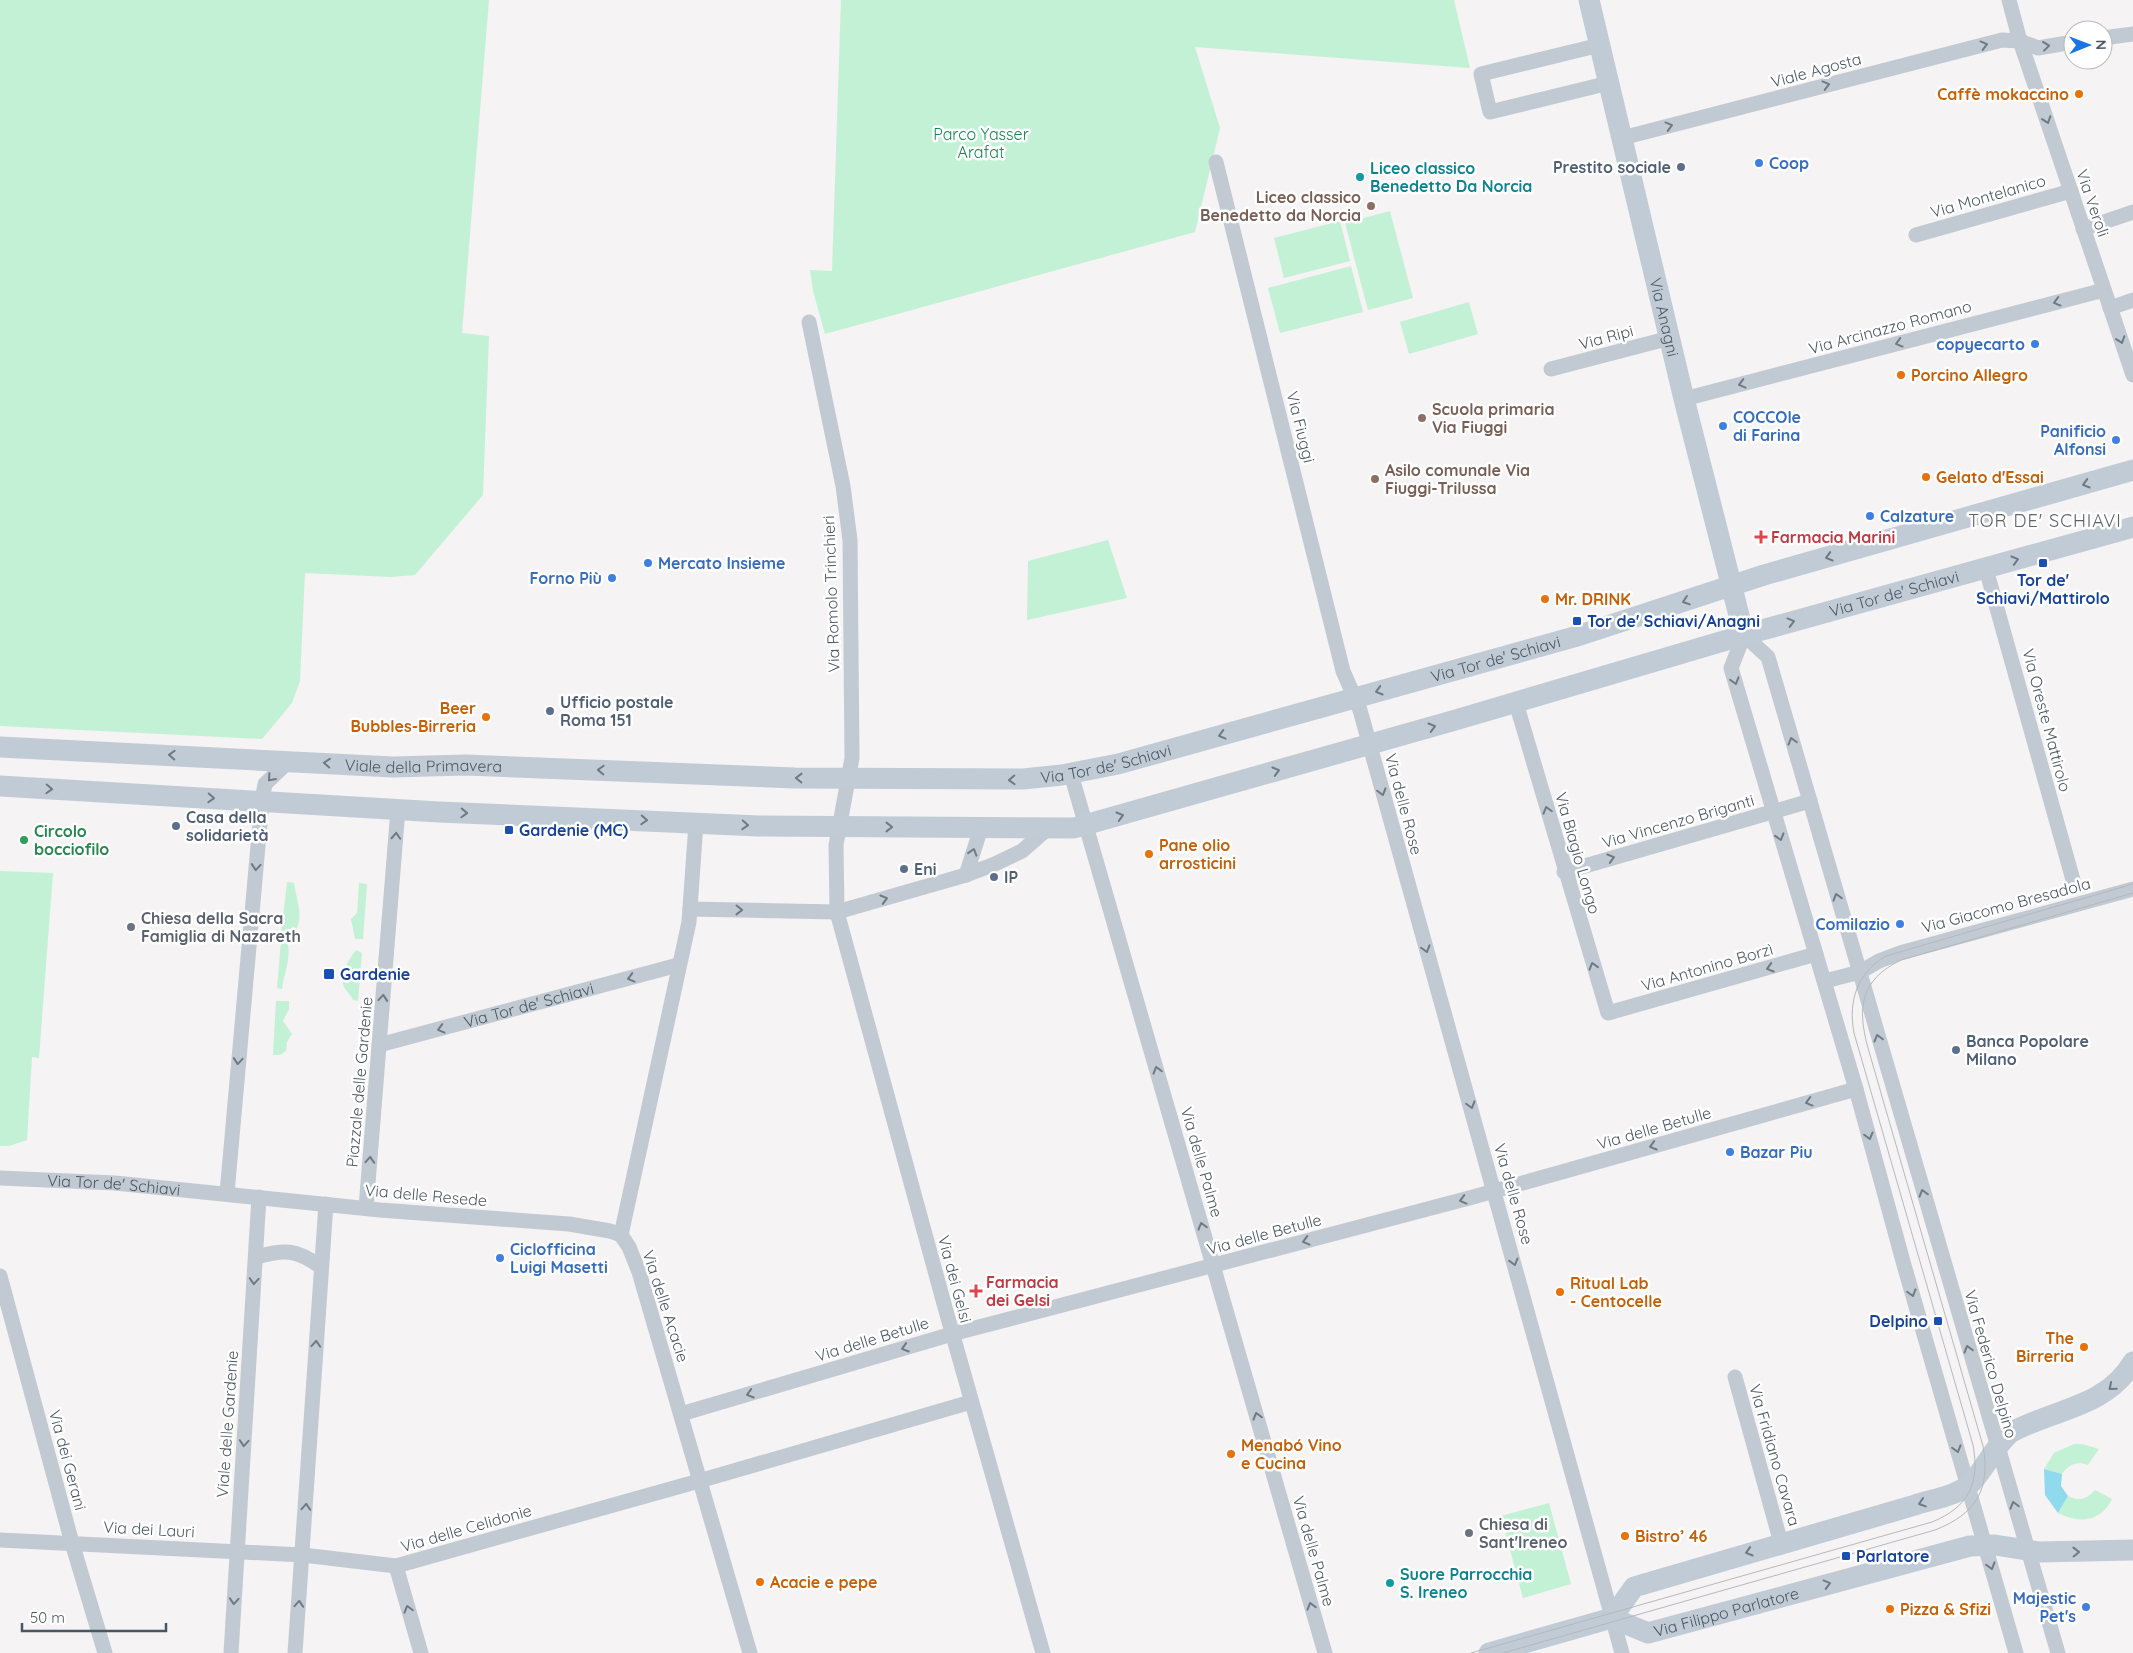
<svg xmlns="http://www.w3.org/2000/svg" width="2133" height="1653" font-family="Quicksand,sans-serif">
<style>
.green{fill:#c3f1d5}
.water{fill:#90daee}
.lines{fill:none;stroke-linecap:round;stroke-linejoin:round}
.street{stroke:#c1cad2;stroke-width:15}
.secondary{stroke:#c1cbd6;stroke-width:21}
.tram{stroke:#b5b8bd;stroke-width:1}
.oneway{stroke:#6e7983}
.oneway2{stroke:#6e7984}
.food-dot{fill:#e8710a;stroke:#fff;stroke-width:2}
.shop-dot{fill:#3f7fe0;stroke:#fff;stroke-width:2}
.service-dot{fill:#5c6f8a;stroke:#fff;stroke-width:2}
.culture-dot{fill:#0f9aa8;stroke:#fff;stroke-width:2}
.education-dot{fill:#8d6e63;stroke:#fff;stroke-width:2}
.health-dot{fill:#e0444e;stroke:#fff;stroke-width:2}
.transit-dot{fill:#1a4fb4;stroke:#fff;stroke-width:2}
.leisure-dot{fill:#2e9e5b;stroke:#fff;stroke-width:2}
.worship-dot{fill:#6b7280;stroke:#fff;stroke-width:2}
.labels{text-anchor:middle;stroke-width:5;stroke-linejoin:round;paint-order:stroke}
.street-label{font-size:16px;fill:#4a5661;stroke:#fff}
.food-label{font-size:16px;font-weight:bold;fill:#c56008;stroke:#fff;text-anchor:start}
.park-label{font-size:16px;fill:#17864f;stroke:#fff}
.shop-label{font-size:16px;font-weight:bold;fill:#366cbe;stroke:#fff;text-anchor:start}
.service-label{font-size:16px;font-weight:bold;fill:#4e5e75;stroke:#fff;text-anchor:start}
.culture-label{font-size:16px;font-weight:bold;fill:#0d838f;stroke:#fff;text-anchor:start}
.education-label{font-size:16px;font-weight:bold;fill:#785e54;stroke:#fff;text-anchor:start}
.health-label{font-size:16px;font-weight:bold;fill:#be3a42;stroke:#fff;text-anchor:start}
.transit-label{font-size:16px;font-weight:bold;fill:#164399;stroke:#fff;text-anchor:start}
.leisure-label{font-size:16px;font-weight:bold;fill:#27864d;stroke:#fff;text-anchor:start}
.worship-label{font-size:16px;font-weight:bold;fill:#5b616d;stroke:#fff;text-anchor:start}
.neighbourhood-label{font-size:18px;letter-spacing:1px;fill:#5f6368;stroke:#fff}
</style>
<rect width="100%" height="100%" fill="#f5f3f3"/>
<path class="green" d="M0,0H489L462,333L489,336L483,495L415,575L391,577L305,573L300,681L292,703L262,739L0,726Z
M841,0H1454L1470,68L1195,47L1220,128L1195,232L825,334L813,291L810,270L832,271Z
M1390,211L1413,298L1368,310L1345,223Z
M1340,221L1350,261L1284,278L1274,238Z
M1351,266L1363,312L1280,333L1268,288Z
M1469,302L1478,334L1409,354L1400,322Z
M1108,540L1127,598L1027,620L1028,561Z
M0,871L53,873L39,1058L32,1057L27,1140L9,1146H0Z
M287,882L294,883C297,903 305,917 293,935L281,934Z
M359,883L367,884L363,939H355L351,919L357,913Z
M281,941H287C292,958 284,972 282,989L277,988Z
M356,950L362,953L358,1001L353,1000C351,995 346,991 344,987C339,974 349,959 356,950Z
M276,1001H289V1009L283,1021L292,1034L287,1042L286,1051L280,1055H273Z
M2074,1444H2082L2099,1449L2088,1465C2077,1461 2069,1464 2062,1474L2044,1469L2054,1453Z
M2095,1490L2112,1499C2101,1522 2079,1524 2058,1513L2068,1496C2079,1502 2087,1499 2095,1490Z
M1549,1503L1571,1584L1523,1598L1501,1516Z"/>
<path class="water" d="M2044,1469L2062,1474L2061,1486L2068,1496L2058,1513L2045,1495Z"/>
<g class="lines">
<g class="street">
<path d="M2009,0L2020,41L2133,375"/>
<path d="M2103,38L2133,34"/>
<path d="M1600,45L1481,74L1490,112L1609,83"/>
<path d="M1622,138L2002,40L2020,41L2038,48L2073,42"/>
<path d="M1216,162L1343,671L1360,710L1622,1653"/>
<path d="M2083,229L2133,212"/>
<path d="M1916,235L2071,191"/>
<path d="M2110,308L2133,300"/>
<path d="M809,322L843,486L850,540L852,758L836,845L837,912L946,1311L1043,1653"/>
<path d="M1551,369L1670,338"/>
<path d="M1684,399L2104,290"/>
<path d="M1986,569L2073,880"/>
<path d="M1516,703L1608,1013L1816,954"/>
<path d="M1071,774L1325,1653"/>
<path d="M696,823L689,922L621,1235L629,1247L639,1272L750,1653"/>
<path d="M1564,872L1810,801"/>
<path d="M966,875L981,828"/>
<path d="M690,909L837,912L966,875L995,864L1022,851L1047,829"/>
<path d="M1825,981L1860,972L1879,961L1900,953L2133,889"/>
<path id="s1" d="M379,1045L678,965"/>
<path id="s2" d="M0,1178L115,1183L380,1210L569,1224L610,1231L621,1235"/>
<path d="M227,1193L262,801L265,784L290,760"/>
<path d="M366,1208L398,809"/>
<path d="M256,1257C285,1249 296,1249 321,1267"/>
<path d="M0,1276L72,1543L105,1653"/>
<path d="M1735,1377L1781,1543"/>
<path d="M681,1414L952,1334L1473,1197L1856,1089"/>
<path d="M0,1540L303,1555L396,1566L699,1481L971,1402"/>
<path d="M396,1566L421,1653"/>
<path d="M231,1653L259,1197"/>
<path d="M295,1653L326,1204"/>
<path d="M2016,1653L1904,1265L1856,1089L1731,668L1744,635L1768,657L2058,1653"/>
</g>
<g class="secondary">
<path id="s3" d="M1589,0L1684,399L1744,635"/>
<path id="s4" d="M0,747L393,767L466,765L795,778L1023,779L1062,775L1118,764L1574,637L1764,575L2133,470"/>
<path id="s5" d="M0,786L439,812L759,826L1074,828L1452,721L1744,635L2133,527"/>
<path d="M1612,1618L1634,1587L1915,1505C1933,1499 1958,1496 1972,1482C1986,1467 1994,1447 2010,1433C2053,1409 2106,1408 2133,1362"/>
<path id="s6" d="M1612,1618L1648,1633L1970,1546L1995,1545L2039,1552L2133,1550"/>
<path d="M1489,1653L1612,1618"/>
</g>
<path class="tram" d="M1471,1653L1932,1522C1969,1507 1980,1483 1973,1445L1854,1033C1848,1001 1857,973 1886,956L2133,884
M1503,1653L1935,1530C1976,1514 1991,1489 1983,1446L1868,1048C1857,1008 1860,980 1901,960L2133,893"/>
</g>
<defs><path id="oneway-chevron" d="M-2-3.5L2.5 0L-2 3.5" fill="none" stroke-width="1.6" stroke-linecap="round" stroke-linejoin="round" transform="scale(1.25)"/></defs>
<g class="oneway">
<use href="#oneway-chevron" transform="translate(1984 45) rotate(-15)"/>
<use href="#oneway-chevron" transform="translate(2046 46) rotate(-7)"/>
<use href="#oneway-chevron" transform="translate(1826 85) rotate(-15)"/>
<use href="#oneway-chevron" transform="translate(2047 120) rotate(71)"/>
<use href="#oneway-chevron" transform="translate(1669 126) rotate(-15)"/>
<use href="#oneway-chevron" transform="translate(2057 302) rotate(165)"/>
<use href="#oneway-chevron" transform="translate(2121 340) rotate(71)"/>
<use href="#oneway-chevron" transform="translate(1899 343) rotate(165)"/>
<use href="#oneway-chevron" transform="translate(1742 384) rotate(165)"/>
<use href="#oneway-chevron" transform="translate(1735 681) rotate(74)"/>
<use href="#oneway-chevron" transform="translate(1792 741) rotate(-106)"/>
<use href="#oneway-chevron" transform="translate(271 778) rotate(132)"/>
<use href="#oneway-chevron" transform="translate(1382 792) rotate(74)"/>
<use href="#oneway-chevron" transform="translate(1547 810) rotate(-106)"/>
<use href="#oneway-chevron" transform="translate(396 836) rotate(-87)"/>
<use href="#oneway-chevron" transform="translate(1780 837) rotate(73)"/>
<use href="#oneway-chevron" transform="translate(973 852) rotate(-73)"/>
<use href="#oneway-chevron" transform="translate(1611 858) rotate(-16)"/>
<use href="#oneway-chevron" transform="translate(256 867) rotate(95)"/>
<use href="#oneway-chevron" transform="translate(1837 897) rotate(-106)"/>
<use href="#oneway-chevron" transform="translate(884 899) rotate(-16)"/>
<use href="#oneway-chevron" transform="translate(739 910) rotate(1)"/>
<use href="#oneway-chevron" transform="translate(1426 949) rotate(74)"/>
<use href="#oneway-chevron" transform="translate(1593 966) rotate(-107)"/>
<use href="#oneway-chevron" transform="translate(1770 968) rotate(164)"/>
<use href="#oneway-chevron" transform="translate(631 978) rotate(165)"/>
<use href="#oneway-chevron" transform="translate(383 998) rotate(-85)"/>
<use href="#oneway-chevron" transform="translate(441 1029) rotate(165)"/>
<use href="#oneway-chevron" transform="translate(1878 1038) rotate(-105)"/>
<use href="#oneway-chevron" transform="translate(238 1061) rotate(95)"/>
<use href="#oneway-chevron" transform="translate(1157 1070) rotate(-106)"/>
<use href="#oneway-chevron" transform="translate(1809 1102) rotate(165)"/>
<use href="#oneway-chevron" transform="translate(1471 1105) rotate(74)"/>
<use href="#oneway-chevron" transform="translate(1869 1136) rotate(75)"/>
<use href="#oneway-chevron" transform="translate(1653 1146) rotate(164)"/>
<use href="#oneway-chevron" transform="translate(370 1160) rotate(-86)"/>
<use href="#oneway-chevron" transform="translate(1923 1193) rotate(-106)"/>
<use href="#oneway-chevron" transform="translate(1463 1200) rotate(165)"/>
<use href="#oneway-chevron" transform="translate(1202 1226) rotate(-106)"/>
<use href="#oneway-chevron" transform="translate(1306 1241) rotate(165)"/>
<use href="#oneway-chevron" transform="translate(1514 1262) rotate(75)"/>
<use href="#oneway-chevron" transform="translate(254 1281) rotate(94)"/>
<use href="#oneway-chevron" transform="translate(1912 1293) rotate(74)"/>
<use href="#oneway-chevron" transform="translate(316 1344) rotate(-86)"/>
<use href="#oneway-chevron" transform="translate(905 1348) rotate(163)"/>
<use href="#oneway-chevron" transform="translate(1968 1349) rotate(-106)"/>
<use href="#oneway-chevron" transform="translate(750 1394) rotate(163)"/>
<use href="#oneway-chevron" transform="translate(1257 1416) rotate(-106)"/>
<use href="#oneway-chevron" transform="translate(244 1443) rotate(94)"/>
<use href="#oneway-chevron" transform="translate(1957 1449) rotate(74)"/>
<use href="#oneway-chevron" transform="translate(2014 1505) rotate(-106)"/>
<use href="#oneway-chevron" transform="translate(306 1507) rotate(-86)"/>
<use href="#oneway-chevron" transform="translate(1991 1566) rotate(74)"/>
<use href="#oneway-chevron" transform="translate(234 1601) rotate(94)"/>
<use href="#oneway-chevron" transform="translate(299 1604) rotate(-86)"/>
<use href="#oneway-chevron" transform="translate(1311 1606) rotate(-106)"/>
<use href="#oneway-chevron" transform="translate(408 1609) rotate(-106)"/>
</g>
<g class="oneway2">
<use href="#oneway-chevron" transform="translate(2086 484) rotate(164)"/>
<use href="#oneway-chevron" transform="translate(1829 557) rotate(164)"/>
<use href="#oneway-chevron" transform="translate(2015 560) rotate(-16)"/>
<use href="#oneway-chevron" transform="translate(1686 601) rotate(161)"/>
<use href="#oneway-chevron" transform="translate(1791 622) rotate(-15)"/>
<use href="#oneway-chevron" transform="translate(1379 691) rotate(164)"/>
<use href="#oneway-chevron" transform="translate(1432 727) rotate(-16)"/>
<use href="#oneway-chevron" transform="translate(1222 735) rotate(165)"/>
<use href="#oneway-chevron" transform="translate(172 755) rotate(-177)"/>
<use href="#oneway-chevron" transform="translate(327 763) rotate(-176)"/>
<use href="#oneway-chevron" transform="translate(601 770) rotate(-178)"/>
<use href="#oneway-chevron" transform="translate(1276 771) rotate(-16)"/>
<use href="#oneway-chevron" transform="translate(799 778) rotate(-179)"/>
<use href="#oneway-chevron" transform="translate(1012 780) rotate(178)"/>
<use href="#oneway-chevron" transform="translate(49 789) rotate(3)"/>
<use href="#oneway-chevron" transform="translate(211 798) rotate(3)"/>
<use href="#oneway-chevron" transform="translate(464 813) rotate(2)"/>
<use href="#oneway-chevron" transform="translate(1120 816) rotate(-16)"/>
<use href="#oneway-chevron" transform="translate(644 820) rotate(3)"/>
<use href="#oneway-chevron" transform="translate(745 825) rotate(3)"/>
<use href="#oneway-chevron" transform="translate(889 827)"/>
<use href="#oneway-chevron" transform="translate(2112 1387) rotate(140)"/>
<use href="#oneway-chevron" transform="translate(1922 1503) rotate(162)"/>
<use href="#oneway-chevron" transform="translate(1749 1552) rotate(163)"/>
<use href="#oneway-chevron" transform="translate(2076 1552) rotate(-1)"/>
<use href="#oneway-chevron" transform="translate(1827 1584) rotate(-15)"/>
</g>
<g class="food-dot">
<circle cx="2079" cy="94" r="5"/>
<circle cx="1901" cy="375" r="5"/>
<circle cx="1926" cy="477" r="5"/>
<circle cx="1545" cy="599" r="5"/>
<circle cx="486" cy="717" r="5"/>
<circle cx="1149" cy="854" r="5"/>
<circle cx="1560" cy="1292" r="5"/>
<circle cx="2084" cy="1347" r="5"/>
<circle cx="1231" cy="1454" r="5"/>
<circle cx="1625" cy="1536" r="5"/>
<circle cx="760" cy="1582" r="5"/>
<circle cx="1890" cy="1609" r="5"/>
</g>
<g class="shop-dot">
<circle cx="1759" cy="163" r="5"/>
<circle cx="2035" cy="344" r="5"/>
<circle cx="1723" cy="426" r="5"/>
<circle cx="2116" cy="440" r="5"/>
<circle cx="1870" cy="516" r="5"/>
<circle cx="648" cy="563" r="5"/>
<circle cx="612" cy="578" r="5"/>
<circle cx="1900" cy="924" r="5"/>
<circle cx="1730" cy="1152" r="5"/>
<circle cx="500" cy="1258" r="5"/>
<circle cx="2086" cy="1607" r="5"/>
</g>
<g class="service-dot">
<circle cx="1681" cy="167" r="5"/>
<circle cx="550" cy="711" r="5"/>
<circle cx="176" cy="826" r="5"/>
<circle cx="904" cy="869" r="5"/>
<circle cx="994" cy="877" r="5"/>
<circle cx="1956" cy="1050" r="5"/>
</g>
<g class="culture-dot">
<circle cx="1360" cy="177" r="5"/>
<circle cx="1390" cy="1583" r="5"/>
</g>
<g class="education-dot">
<circle cx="1371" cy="206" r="5"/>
<circle cx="1422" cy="418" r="5"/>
<circle cx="1375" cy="479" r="5"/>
</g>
<g class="health-dot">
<path d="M1758.5 529.5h5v5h5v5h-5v5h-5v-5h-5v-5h5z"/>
<path d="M973.5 1283.5h5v5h5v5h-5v5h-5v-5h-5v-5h5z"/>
</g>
<g class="transit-dot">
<rect x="2038" y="558" width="10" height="10" rx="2.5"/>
<rect x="1572" y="616" width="10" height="10" rx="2.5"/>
<rect x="504" y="825" width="10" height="10" rx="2.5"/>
<rect x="323" y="968" width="12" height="12" rx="2.5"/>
<rect x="1933" y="1316" width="10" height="10" rx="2.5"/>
<rect x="1841" y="1551" width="10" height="10" rx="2.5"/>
</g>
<circle class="leisure-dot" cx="24" cy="840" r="5"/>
<g class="worship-dot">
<circle cx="131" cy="927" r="5"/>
<circle cx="1469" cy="1533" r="5"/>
</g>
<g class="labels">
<g class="street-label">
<text transform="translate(1816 70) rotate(-15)" y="6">Viale Agosta</text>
<text transform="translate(1988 196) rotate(-16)" y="6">Via Montelanico</text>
<text transform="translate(2093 203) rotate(71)" y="6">Via Veroli</text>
<text dy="6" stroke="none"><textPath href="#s3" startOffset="326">Via Anagni</textPath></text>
<text transform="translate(1890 327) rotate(-15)" y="6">Via Arcinazzo Romano</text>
<text transform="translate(1606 337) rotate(-15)" y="6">Via Ripi</text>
<text transform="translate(1301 427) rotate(76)" y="6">Via Fiuggi</text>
<text transform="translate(831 594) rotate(-92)" y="6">Via Romolo Trinchieri</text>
<text dy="6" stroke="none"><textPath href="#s5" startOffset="1928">Via Tor de' Schiavi</textPath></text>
<text dy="6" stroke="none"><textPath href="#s4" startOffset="1512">Via Tor de' Schiavi</textPath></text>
<text transform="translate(2047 720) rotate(75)" y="6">Via Oreste Mattirolo</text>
<text dy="6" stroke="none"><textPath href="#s4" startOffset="1108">Via Tor de' Schiavi</textPath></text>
<text dy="6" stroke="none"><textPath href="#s4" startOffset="424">Viale della Primavera</textPath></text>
<text transform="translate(1404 804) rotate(75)" y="6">Via delle Rose</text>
<text transform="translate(1678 821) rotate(-16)" y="6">Via Vincenzo Briganti</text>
<text transform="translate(1578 853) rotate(74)" y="6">Via Biagio Longo</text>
<text transform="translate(2006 905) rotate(-15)" y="6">Via Giacomo Bresadola</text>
<text transform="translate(1707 967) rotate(-16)" y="6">Via Antonino Borzì</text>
<text dy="6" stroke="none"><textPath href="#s1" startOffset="155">Via Tor de' Schiavi</textPath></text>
<text transform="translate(359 1082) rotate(-85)" y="6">Piazzale delle Gardenie</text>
<text transform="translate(1654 1128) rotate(-16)" y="6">Via delle Betulle</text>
<text transform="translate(1202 1162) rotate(74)" y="6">Via delle Palme</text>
<text dy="6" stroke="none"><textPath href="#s2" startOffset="114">Via Tor de' Schiavi</textPath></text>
<text transform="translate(1514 1194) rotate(74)" y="6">Via delle Rose</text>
<text transform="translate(426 1195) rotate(5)" y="6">Via delle Resede</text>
<text transform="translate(1264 1234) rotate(-15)" y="6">Via delle Betulle</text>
<text transform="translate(955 1279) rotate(75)" y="6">Via dei Gelsi</text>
<text transform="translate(666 1306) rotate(72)" y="6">Via delle Acacie</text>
<text transform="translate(872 1339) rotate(-17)" y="6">Via delle Betulle</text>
<text transform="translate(1991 1364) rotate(74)" y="6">Via Federico Delpino</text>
<text transform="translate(227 1424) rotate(-86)" y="6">Viale delle Gardenie</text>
<text transform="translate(1775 1455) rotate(74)" y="6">Via Fridiano Cavara</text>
<text transform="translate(68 1460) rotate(75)" y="6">Via dei Gerani</text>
<text transform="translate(466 1528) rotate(-16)" y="6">Via delle Celidonie</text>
<text transform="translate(149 1529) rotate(3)" y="6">Via dei Lauri</text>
<text transform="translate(1314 1551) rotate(74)" y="6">Via delle Palme</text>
<text dy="6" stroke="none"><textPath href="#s6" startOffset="120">Via Filippo Parlatore</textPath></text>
</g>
<g class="food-label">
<text x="2069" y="100" text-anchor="end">Caffè mokaccino</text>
<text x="1911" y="381">Porcino Allegro</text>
<text x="1936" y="483">Gelato d'Essai</text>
<text x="1555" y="605">Mr. DRINK</text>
<text x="476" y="714" text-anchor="end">Beer<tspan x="476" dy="18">Bubbles-Birreria</tspan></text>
<text x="1159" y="851">Pane olio<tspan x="1159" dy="18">arrosticini</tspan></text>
<text x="1570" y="1289">Ritual Lab<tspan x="1570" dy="18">- Centocelle</tspan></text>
<text x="2074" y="1344" text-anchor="end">The<tspan x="2074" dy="18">Birreria</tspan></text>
<text x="1241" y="1451">Menabó Vino<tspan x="1241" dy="18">e Cucina</tspan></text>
<text x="1635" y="1542">Bistro’ 46</text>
<text x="770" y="1588">Acacie e pepe</text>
<text x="1900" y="1615">Pizza &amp; Sfizi</text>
</g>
<g class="park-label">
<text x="981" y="140">Parco Yasser<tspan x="981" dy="18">Arafat</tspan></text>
</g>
<g class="shop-label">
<text x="1769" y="169">Coop</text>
<text x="2025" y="350" text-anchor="end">copyecarto</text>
<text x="1733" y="423">COCCOle<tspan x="1733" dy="18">di Farina</tspan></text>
<text x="2106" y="437" text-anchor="end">Panificio<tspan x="2106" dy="18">Alfonsi</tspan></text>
<text x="1880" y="522">Calzature</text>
<text x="658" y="569">Mercato Insieme</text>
<text x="602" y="584" text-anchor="end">Forno Più</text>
<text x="1890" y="930" text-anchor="end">Comilazio</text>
<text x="1740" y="1158">Bazar Piu</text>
<text x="510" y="1255">Ciclofficina<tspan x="510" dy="18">Luigi Masetti</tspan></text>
<text x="2076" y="1604" text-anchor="end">Majestic<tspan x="2076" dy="18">Pet's</tspan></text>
</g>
<g class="service-label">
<text x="1671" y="173" text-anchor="end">Prestito sociale</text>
<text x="560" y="708">Ufficio postale<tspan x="560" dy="18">Roma 151</tspan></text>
<text x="186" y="823">Casa della<tspan x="186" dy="18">solidarietà</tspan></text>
<text x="914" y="875">Eni</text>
<text x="1004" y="883">IP</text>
<text x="1966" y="1047">Banca Popolare<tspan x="1966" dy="18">Milano</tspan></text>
</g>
<g class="culture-label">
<text x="1370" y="174">Liceo classico<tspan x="1370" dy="18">Benedetto Da Norcia</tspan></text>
<text x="1400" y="1580">Suore Parrocchia<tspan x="1400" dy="18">S. Ireneo</tspan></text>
</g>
<g class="education-label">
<text x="1361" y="203" text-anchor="end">Liceo classico<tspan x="1361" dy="18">Benedetto da Norcia</tspan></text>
<text x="1432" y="415">Scuola primaria<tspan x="1432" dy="18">Via Fiuggi</tspan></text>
<text x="1385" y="476">Asilo comunale Via<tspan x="1385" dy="18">Fiuggi-Trilussa</tspan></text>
</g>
<g class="health-label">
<text x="1771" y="543">Farmacia Marini</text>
<text x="986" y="1288">Farmacia<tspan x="986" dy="18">dei Gelsi</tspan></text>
</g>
<g class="transit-label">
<text x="2043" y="586" text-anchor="middle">Tor de'<tspan x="2043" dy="18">Schiavi/Mattirolo</tspan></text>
<text x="1587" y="627">Tor de' Schiavi/Anagni</text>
<text x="519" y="836">Gardenie (MC)</text>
<text x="340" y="980">Gardenie</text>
<text x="1928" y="1327" text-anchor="end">Delpino</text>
<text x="1856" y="1562">Parlatore</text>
</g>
<g class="leisure-label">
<text x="34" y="837">Circolo<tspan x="34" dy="18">bocciofilo</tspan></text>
</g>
<g class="worship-label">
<text x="141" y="924">Chiesa della Sacra<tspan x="141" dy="18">Famiglia di Nazareth</tspan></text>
<text x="1479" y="1530">Chiesa di<tspan x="1479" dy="18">Sant'Ireneo</tspan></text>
</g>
<g class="neighbourhood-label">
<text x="2045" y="527">TOR DE' SCHIAVI</text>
</g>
</g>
<g transform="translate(2088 45) rotate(89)"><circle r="24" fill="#ffffff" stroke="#b7bbc0"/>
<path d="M0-4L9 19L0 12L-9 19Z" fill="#1a73e8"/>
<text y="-8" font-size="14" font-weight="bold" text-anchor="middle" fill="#4a5661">N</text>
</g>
<path d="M22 1623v8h144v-8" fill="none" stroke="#4a5661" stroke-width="2.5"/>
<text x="30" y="1623" font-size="15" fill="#4a5661" stroke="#ffffff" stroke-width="4" paint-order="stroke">50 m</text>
</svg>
